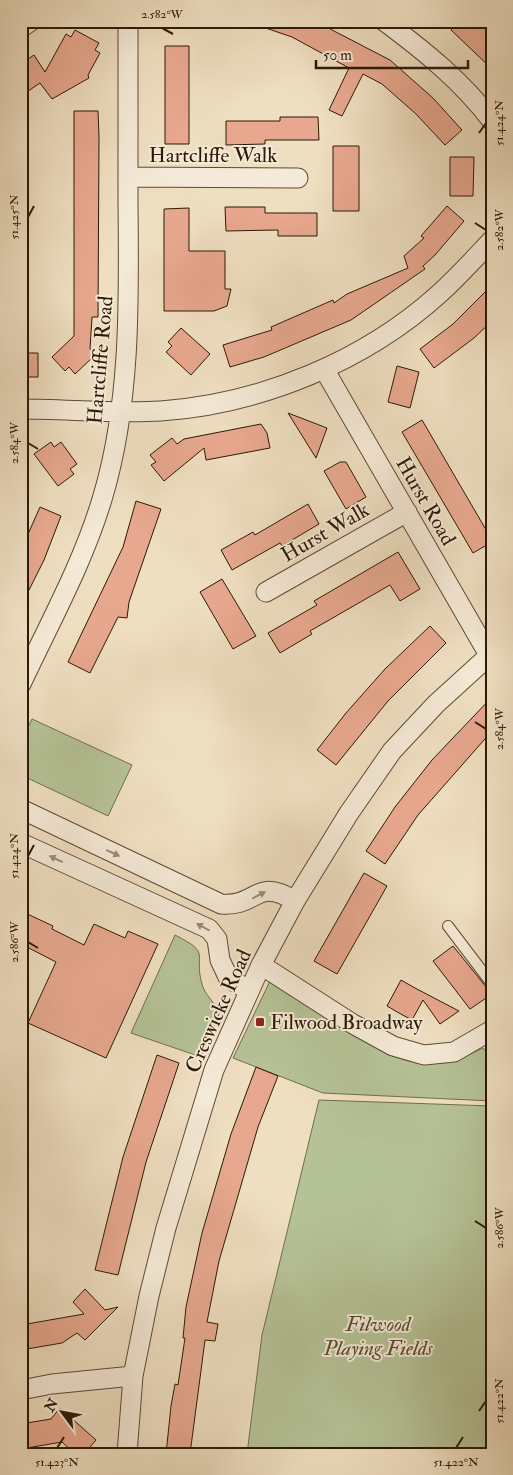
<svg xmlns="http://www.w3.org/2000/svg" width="513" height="1475" font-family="'IM FELL Double Pica',serif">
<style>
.green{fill:#b5c296;stroke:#706e4e}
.building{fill:#e8a88f;stroke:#2c1905}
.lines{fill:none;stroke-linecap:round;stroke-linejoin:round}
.lane-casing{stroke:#5d4a34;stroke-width:12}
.street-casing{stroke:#5d4a34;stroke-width:21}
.lane{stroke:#f5ead7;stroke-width:10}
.street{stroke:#f5ead7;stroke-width:19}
.oneway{fill:#9b8c78}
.ticks{fill:none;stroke:#2c1905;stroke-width:2}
.poi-dot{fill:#8f2418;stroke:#f5ead7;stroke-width:2}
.labels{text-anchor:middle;stroke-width:4;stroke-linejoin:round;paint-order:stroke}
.street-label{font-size:21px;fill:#2c1905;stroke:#f5ead7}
.poi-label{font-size:21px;fill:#2c1905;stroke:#f5ead7;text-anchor:start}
.park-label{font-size:21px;font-style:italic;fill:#554c30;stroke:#f5ead7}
.neatline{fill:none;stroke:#2c1905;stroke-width:2}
.ticks-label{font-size:12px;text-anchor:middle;fill:#2c1905}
</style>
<rect width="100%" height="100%" fill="#efdfc1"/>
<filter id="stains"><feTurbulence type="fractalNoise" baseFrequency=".004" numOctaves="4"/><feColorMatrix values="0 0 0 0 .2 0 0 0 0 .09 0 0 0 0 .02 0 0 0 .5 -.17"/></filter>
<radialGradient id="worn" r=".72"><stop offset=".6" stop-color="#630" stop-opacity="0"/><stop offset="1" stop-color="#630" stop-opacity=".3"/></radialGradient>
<path class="green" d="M32,719L132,765L108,816L21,775V741Z
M175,935C213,954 193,953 202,984C205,996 215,1001 219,1014L201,1057L131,1033Z
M271,979L390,1055C428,1069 448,1065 483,1048L492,1058V1101L323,1093L233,1058Z
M319,1100L492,1106V1454H247L262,1335Z"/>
<path class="building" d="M254,21H316L334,31L390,60L433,98L462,130L445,145L416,114L382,84L363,74L342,116L329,110L349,68L292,37L254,24Z
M459,21H492V69L451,30Z
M75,30L99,43L95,50L100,53L88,75L89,78L52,99L40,83L21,96V64L34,55L45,72L66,34L71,37Z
M165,46H189V144H165Z
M74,111H98L99,137L98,317H92L90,349L95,355L75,374L69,367L65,371L52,357L74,336Z
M280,117H318L319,140H265V144L226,145V121H280Z
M333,146H359V211H333Z
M450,157H474L473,196H450Z
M447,206L464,221L435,255L423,266L425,269L351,320L264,357L230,367L223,345L272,330L271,327L333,300L334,303L347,294L408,268L404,256L424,238L421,236Z
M225,207H265V213H317V236H278V230L226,231Z
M189,208V251H225V289H231L227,306L214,311H164V209Z
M492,285V321L474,338L434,368L420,349L453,324Z
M181,328L210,354L191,375L166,352L172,346L168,342Z
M21,353H38V377H21Z
M397,366L419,372L410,408L388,402Z
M288,413L327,428L316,458Z
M422,420L492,540V542L473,553L402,432Z
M261,424L267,433L270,448L206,460L204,448L164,481L151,465L156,462L150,455L172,438L177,444L184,439Z
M51,442L54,447L61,442L77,464L70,469L74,474L58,486L34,454Z
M340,462H346L366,497L346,509L324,471Z
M136,501L161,509L129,602L127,618L118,617L90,673L68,662L123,547Z
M308,504L319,524L282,546L280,543L232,570L221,550L253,532L255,535Z
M40,507L61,516L44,560L21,606V550Z
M398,552L420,589L400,601L390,585L310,631L312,634L280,653L268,633L317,605L314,601Z
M222,579L256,636L233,649L200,592Z
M430,626L446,643L388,701L336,765L317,750L346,713L385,669Z
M492,697V731L418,815L385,864L366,851L395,807L432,760Z
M364,873L387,886L337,974L314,961Z
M21,911L53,926L52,929L84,945L94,924L125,938L128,931L158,944L106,1058L28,1023L56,962L21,944Z
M453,946L487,988L492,991V994L470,1009L433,961Z
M401,980L415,988L459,1011L440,1024L423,1000L412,1020L399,1013L387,1006Z
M157,1055L179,1063L146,1162L118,1275L95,1270L123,1157Z
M256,1067L278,1076L258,1127L219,1261L207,1322L218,1324L215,1341L205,1340L190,1454H166L171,1406L175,1384L178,1385L185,1338H183L186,1307L202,1233L231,1134Z
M85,1289L105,1310L118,1307L85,1340L77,1333L62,1343L21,1350V1325L84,1314L73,1302Z
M60,1408L96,1440L84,1454H75L62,1442L21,1449V1424L51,1419Z"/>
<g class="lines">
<g class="lane-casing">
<path id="lane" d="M448,926L492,984"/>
</g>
<g class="street-casing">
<path id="street" d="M384,21C423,50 462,81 492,121
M21,28L31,21
M128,177L298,178
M324,369L489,655
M21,409C67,409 115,414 161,411C261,404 365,361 439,294C458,277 475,258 492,240
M266,592L407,512
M21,684C50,622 84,561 103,496C131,401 129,301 128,203C128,142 128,82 128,21
M21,809L221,904C259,907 255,876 295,901
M21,843L209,929L217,939L220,960L228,977L249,991
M261,965L353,1024L393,1046L424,1055L454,1052L492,1030
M21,1390L52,1384L133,1376
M127,1454L133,1376L149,1296L166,1228L214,1070L261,965L295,901L349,813L392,751L436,704L492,653"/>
</g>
<use href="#lane" class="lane"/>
<use href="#street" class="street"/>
</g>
<defs><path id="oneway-solid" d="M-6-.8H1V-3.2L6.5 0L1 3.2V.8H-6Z" transform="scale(1.25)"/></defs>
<g class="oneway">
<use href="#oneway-solid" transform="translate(113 853) rotate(25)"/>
<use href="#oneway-solid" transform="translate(56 859) rotate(-155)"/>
<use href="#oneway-solid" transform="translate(259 895) rotate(-28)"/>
<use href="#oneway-solid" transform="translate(203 927) rotate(-151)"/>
</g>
<path class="ticks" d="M162,28L173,34M479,133L486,123M28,217L34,206M475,223L486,230M28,443L38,449M475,722L486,729M28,856L34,845M28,942L38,948M475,1221L486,1228M479,1411L486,1401M57,1448L64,1437M456,1448L463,1437"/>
<rect class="poi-dot" x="255" y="1017" width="10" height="10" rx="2.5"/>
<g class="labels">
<g class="street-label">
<text x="213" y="162">Hartcliffe Walk</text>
<text transform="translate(100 360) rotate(-85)" y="7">Hartcliffe Road</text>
<text transform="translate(426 501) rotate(60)" y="7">Hurst Road</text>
<text transform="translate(325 532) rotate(-30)" y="7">Hurst Walk</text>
<text transform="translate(218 1011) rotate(-66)" y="7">Creswicke Road</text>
</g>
<g class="poi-label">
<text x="270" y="1029">Filwood Broadway</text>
</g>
<g class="park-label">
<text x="378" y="1331">Filwood<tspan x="378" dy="24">Playing Fields</tspan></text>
</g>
</g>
<rect width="513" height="1475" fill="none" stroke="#efdfc1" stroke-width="55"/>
<g transform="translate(62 1412) rotate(302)" stroke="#f5ead7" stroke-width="4" paint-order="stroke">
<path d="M0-4L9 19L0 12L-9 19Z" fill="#2c1905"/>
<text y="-8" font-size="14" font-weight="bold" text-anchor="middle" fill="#2c1905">N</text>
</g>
<path d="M316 60v8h152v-8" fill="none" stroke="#2c1905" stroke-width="2.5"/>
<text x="323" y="60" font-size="15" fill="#2c1905" stroke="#f5ead7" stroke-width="4" paint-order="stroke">50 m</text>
<rect x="28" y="28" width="458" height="1420" class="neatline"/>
<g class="ticks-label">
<text x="162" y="18">2.582°W</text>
<text transform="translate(499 123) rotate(-90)" y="4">51.424°N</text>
<text transform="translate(14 217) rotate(-90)" y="4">51.425°N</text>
<text transform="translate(499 230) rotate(-90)" y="4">2.582°W</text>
<text transform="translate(14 443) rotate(-90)" y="4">2.584°W</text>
<text transform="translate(499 729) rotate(-90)" y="4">2.584°W</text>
<text transform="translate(14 856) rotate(-90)" y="4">51.424°N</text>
<text transform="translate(14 942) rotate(-90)" y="4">2.586°W</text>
<text transform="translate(499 1228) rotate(-90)" y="4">2.586°W</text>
<text transform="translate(499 1401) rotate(-90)" y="4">51.422°N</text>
<text x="57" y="1466">51.423°N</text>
<text x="456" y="1466">51.422°N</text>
</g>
<rect width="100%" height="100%" filter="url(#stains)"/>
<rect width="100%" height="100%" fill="url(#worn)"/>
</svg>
